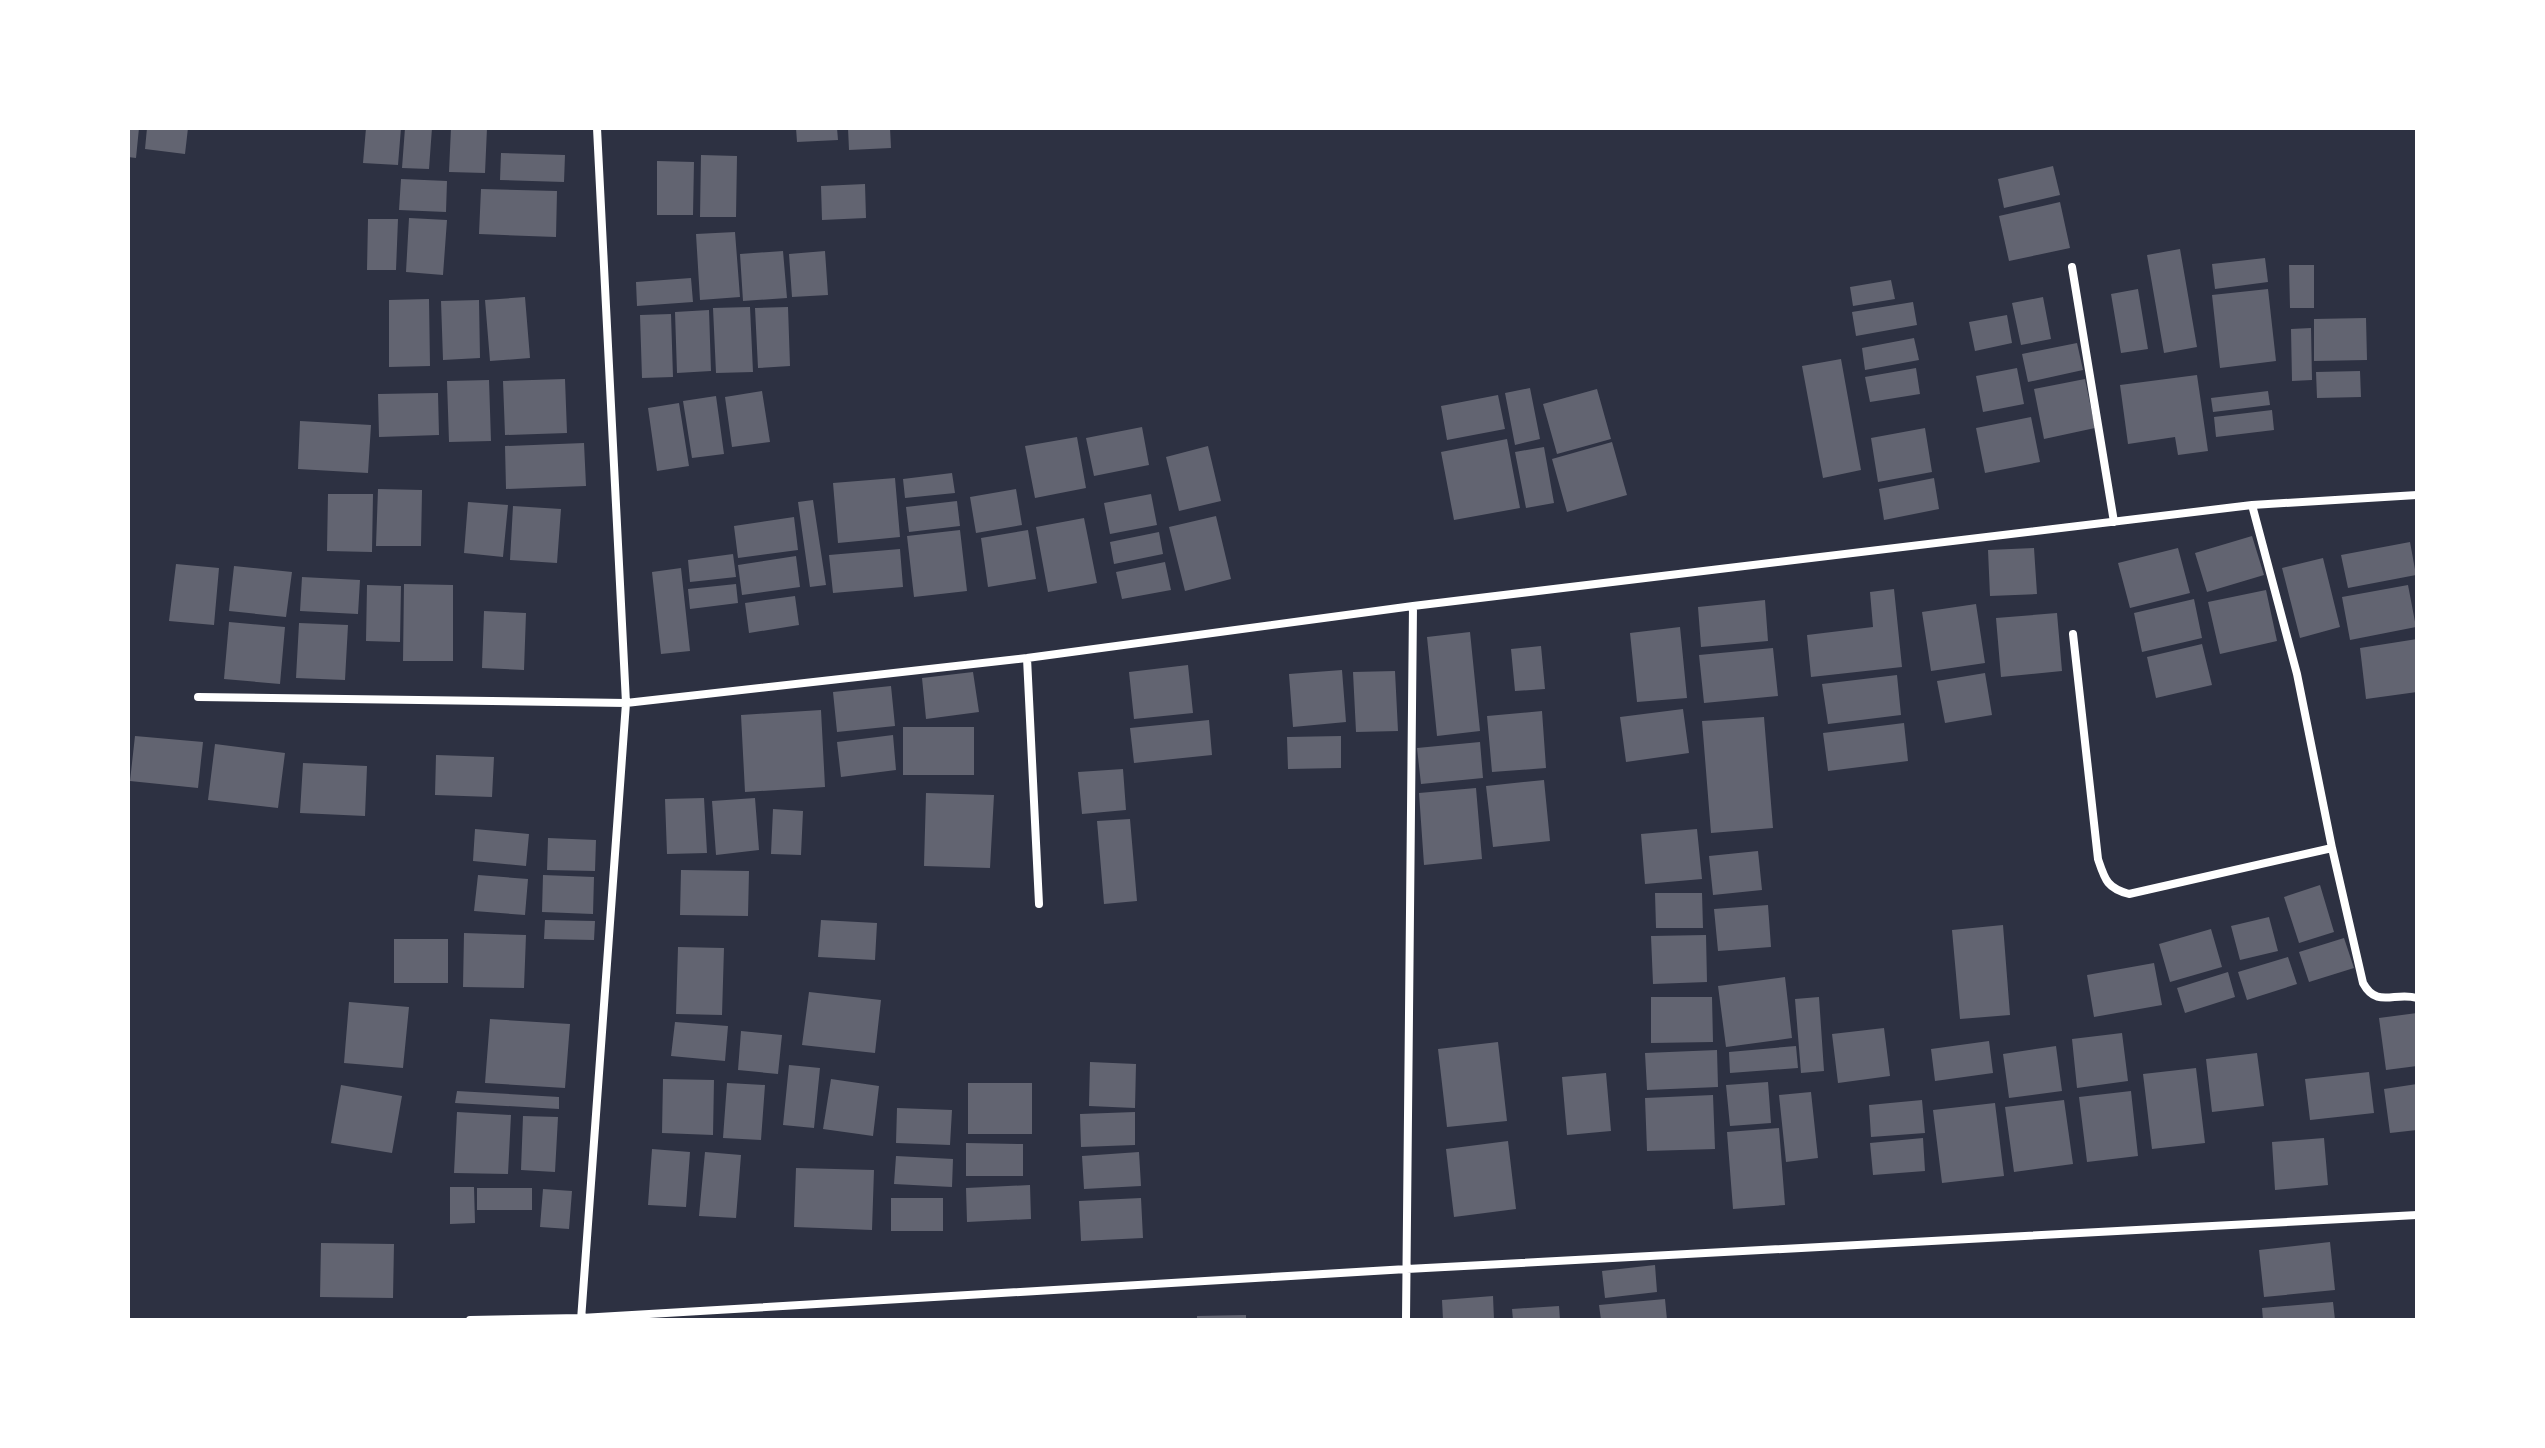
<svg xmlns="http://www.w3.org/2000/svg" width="2545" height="1448" font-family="Quicksand,sans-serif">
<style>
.building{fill:#626471}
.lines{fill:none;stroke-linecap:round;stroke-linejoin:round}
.minor{stroke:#fff;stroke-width:8}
</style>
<rect width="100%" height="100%" fill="#2d3142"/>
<path class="building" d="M128,128H139L136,158L128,157Z
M147,128H188L185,154L145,149Z
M366,128H401L398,165L363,163Z
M405,128H432L429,169L402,168Z
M451,128H487L485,173L449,172Z
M796,128H837L838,140L797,142Z
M848,128H890L891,148L849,150Z
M501,153L565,155L564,182L500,180Z
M701,155L737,156L736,217H700Z
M657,161L694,162L693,215H657Z
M2053,166L2060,195L2004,208L1998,179Z
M401,179L447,181L446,212L399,210Z
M865,184L866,218L822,220L821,186Z
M481,189L557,191L556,237L479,234Z
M2060,202L2070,248L2009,261L1999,216Z
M409,218L447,220L443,275L406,272Z
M368,219H398L396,270H367Z
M735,232L740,297L700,300L696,234Z
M2180,249L2197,347L2164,353L2147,255Z
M783,251L787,298L743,301L740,254Z
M825,251L828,295L792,297L789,254Z
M2265,258L2268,282L2215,289L2212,264Z
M2289,265H2314V308H2290Z
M691,278L693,302L637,306L636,282Z
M1891,280L1895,299L1853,306L1850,287Z
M2138,289L2148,349L2121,353L2111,294Z
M2268,289L2276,361L2220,368L2212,295Z
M525,297L530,358L490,361L485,300Z
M2043,297L2051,339L2021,345L2012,303Z
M429,299L430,366L389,367V300Z
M479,300L480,358L443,360L441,301Z
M1913,302L1917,325L1856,336L1852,312Z
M750,307L753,372L716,373L713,308Z
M788,307L790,366L758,368L755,308Z
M709,310L711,371L677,373L675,312Z
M671,314L673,377L642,378L640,315Z
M2007,315L2012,343L1975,351L1969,322Z
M2366,318L2367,360L2314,361V319Z
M2311,328L2312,380L2292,381L2291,329Z
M1914,338L1919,360L1865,370L1862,348Z
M2077,343L2083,370L2028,382L2022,354Z
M1841,359L1861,470L1823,478L1802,366Z
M1916,368L1920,394L1870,402L1865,377Z
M2017,368L2024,404L1983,412L1976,376Z
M2360,371L2361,397L2317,398L2316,372Z
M2197,375L2208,451L2178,455L2175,437L2128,444L2120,385Z
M565,379L567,433L505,435L503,381Z
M2085,379L2095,428L2044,439L2034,389Z
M489,380L491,441L449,442L447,381Z
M1530,388L1540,439L1515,445L1505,393Z
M1597,389L1611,439L1557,454L1543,404Z
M762,391L770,442L732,447L725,397Z
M2268,391L2270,405L2213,412L2211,398Z
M438,393L439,435L379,437L378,394Z
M1498,395L1505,429L1447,440L1441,406Z
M716,396L724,454L692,458L683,401Z
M679,403L689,466L657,471L648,408Z
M2272,410L2274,430L2216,437L2214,417Z
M2031,417L2040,462L1985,473L1976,428Z
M300,421L371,425L368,473L298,469Z
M1142,427L1149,465L1094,476L1086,438Z
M1925,428L1932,472L1878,482L1871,438Z
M1077,437L1086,488L1035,498L1025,446Z
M1507,439L1520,508L1454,520L1441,452Z
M1612,442L1627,495L1567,512L1552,459Z
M584,443L586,486L506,489L505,446Z
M1208,446L1221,501L1179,511L1166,457Z
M1544,447L1554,503L1526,508L1515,452Z
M952,473L955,493L905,498L903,479Z
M895,478L900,537L838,543L833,483Z
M1934,478L1939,509L1884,520L1879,489Z
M378,489L422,490L421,546H376Z
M1016,489L1022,525L976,533L970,497Z
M328,494H373L372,552L327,551Z
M1151,494L1157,525L1110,534L1104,503Z
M813,500L826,585L810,587L798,502Z
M957,501L960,526L909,532L906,507Z
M468,502L508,505L503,557L464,553Z
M513,506L561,509L557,563L510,560Z
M1216,516L1231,579L1185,591L1169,527Z
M794,517L798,550L738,558L734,526Z
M1084,518L1097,583L1048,592L1036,527Z
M960,530L967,591L914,597L907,536Z
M1028,530L1036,579L988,587L981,538Z
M1159,532L1163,554L1114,564L1110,542Z
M2252,536L2264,575L2207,592L2195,553Z
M2410,542L2416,575L2348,588L2341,555Z
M2034,548L2037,594L1990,596L1988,550Z
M2178,548L2190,593L2130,608L2118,563Z
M900,549L903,587L833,593L829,555Z
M733,554L736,577L690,582L688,560Z
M796,556L800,587L742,595L738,565Z
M2323,558L2340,627L2300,638L2282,568Z
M1165,562L1171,590L1122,599L1116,572Z
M176,564L219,568L214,625L169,621Z
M234,566L292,572L286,617L229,611Z
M681,568L690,651L661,654L652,572Z
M302,577L360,580L358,614L300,611Z
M404,584L453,585V661H403Z
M736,584L738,603L690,609L688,589Z
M367,585L401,586L400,642L366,641Z
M2408,585L2416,627L2350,640L2342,597Z
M1894,589L1902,667L1811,677L1807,635L1873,627L1870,592Z
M2266,590L2277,641L2220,654L2208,602Z
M795,596L799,625L749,633L745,603Z
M2194,599L2202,638L2142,652L2134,613Z
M1765,600L1768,641L1701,647L1698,607Z
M1976,604L1985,663L1931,671L1922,612Z
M484,611L526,613L524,670L482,668Z
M2057,613L2062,671L2001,677L1996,618Z
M229,622L285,627L280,684L224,679Z
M299,623L348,625L345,680L296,678Z
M1680,627L1687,698L1637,702L1630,633Z
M1470,632L1480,731L1437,736L1427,637Z
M2417,639V692L2366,699L2360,648Z
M2202,644L2212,685L2156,698L2147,657Z
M1541,646L1545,689L1515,691L1511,649Z
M1773,648L1778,696L1704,703L1699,655Z
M1188,665L1193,713L1134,719L1129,672Z
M1342,670L1346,722L1293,727L1289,674Z
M1395,671L1398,731L1356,732L1353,672Z
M973,672L979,712L926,719L922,678Z
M1985,673L1992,715L1945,723L1937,681Z
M1897,675L1901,715L1828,724L1822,684Z
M891,686L895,726L837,732L833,692Z
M1683,709L1689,753L1626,762L1620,717Z
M821,710L825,787L745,792L741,715Z
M1542,711L1546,768L1492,772L1487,716Z
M1764,717L1773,828L1711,833L1702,721Z
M1209,720L1212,755L1134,763L1130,728Z
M1904,723L1908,761L1828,771L1823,733Z
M903,727H974V775H903Z
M893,735L896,770L841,777L837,742Z
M135,736L203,742L198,788L130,781Z
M1341,736V768L1288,769L1287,737Z
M1480,742L1483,778L1421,784L1417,748Z
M215,744L285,753L278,808L208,800Z
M436,755L494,757L492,797L435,795Z
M303,763L367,766L365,816L300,813Z
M1123,769L1126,810L1082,814L1078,772Z
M1544,780L1550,841L1493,847L1486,786Z
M1476,788L1482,859L1424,865L1419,793Z
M926,793L994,795L990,868L924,866Z
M704,798L707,853L667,854L665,799Z
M755,798L759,850L716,855L712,801Z
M773,809L803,811L801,855L771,854Z
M1130,819L1137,901L1104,904L1097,821Z
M475,829L529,834L526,866L473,861Z
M1697,829L1702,879L1645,884L1641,834Z
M548,838L596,840L595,871L547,870Z
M1758,851L1762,890L1713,895L1709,856Z
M681,870L749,871L748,916L680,915Z
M478,875L528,879L525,915L474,911Z
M543,875L594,877L593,914L542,912Z
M2320,885L2334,932L2299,943L2284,897Z
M1655,893H1702L1703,928H1656Z
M1768,905L1771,947L1718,951L1714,909Z
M2269,917L2278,951L2240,960L2231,926Z
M545,920L595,921L594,940L544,939Z
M821,920L877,923L875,960L818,957Z
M2003,925L2010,1015L1960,1019L1952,930Z
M2211,929L2222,967L2170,982L2159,944Z
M464,933L526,935L524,988L463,987Z
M1706,935L1707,982L1653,984L1651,936Z
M2344,938L2354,968L2309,982L2299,952Z
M394,939H448V983H394Z
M678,947L724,948L722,1015L676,1014Z
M2288,957L2297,984L2247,1000L2238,972Z
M2154,963L2162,1005L2094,1017L2087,975Z
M2228,972L2235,997L2185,1013L2177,988Z
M1785,977L1792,1038L1726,1047L1718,986Z
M809,992L881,1000L875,1053L802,1045Z
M1651,997H1712L1713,1042L1651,1043Z
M1819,997L1824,1071L1801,1073L1795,999Z
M349,1002L409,1007L403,1068L344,1063Z
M2417,1013V1066L2386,1070L2379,1018Z
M490,1019L570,1024L565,1088L485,1083Z
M675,1022L728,1026L725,1061L671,1056Z
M1884,1028L1890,1076L1838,1083L1832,1034Z
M741,1031L782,1035L778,1074L738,1070Z
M2122,1033L2128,1081L2077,1088L2072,1039Z
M1989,1041L1993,1073L1935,1081L1931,1049Z
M1498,1042L1507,1121L1447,1127L1438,1049Z
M1796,1046L1798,1068L1730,1073L1729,1052Z
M2056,1046L2062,1091L2009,1098L2003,1054Z
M1717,1050L1718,1087L1647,1090L1645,1053Z
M2257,1053L2264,1106L2212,1112L2206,1059Z
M1090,1062L1136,1064L1135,1108L1089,1106Z
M789,1065L820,1068L814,1128L783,1125Z
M2196,1068L2205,1143L2152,1149L2143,1074Z
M2369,1072L2374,1113L2310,1120L2305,1079Z
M1606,1073L1611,1131L1567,1135L1562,1077Z
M663,1079L714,1080L713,1135L662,1133Z
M831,1079L879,1086L873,1136L823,1129Z
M1768,1082L1771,1123L1730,1126L1726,1085Z
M727,1083L765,1085L761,1140L723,1138Z
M968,1083H1032V1134H968Z
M2417,1084V1130L2390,1133L2384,1089Z
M341,1085L402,1096L392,1153L331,1143Z
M457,1091L559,1097V1109L455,1103Z
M2131,1091L2138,1156L2087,1162L2079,1097Z
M1811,1092L1818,1158L1786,1162L1779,1095Z
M1713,1095L1715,1149L1647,1151L1645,1098Z
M1922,1100L1925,1133L1871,1137L1869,1105Z
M2064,1100L2073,1164L2014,1172L2005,1107Z
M1995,1103L2004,1176L1942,1183L1933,1110Z
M897,1108L952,1110L950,1145L896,1143Z
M457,1112L511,1115L508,1174L454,1173Z
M1135,1112V1145L1081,1147L1080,1114Z
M523,1116L558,1117L555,1172L521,1170Z
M1779,1128L1785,1205L1733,1209L1727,1132Z
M1923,1138L1925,1171L1873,1175L1870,1143Z
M2324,1138L2328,1185L2275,1190L2272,1142Z
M1508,1141L1516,1209L1454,1217L1446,1149Z
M966,1143L1023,1144V1176H966Z
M652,1149L690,1152L686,1207L648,1205Z
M705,1152L741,1155L736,1218L699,1216Z
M1139,1152L1141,1186L1084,1189L1082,1156Z
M896,1156L953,1159L952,1187L894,1184Z
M796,1168L874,1170L872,1230L794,1227Z
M1030,1185L1031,1219L967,1222L966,1188Z
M450,1187H474L475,1223L450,1224Z
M477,1188H532V1210H477Z
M543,1189L572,1191L569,1229L540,1227Z
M891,1198H943V1231H891Z
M1141,1198L1143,1238L1081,1241L1079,1201Z
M2330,1242L2335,1290L2264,1297L2259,1250Z
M321,1243L394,1244L393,1298L320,1297Z
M1655,1265L1657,1292L1605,1298L1602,1271Z
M1493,1296L1494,1320H1443L1442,1300Z
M1665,1299L1667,1320H1601L1599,1305Z
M2333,1302L2335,1320H2263L2262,1308Z
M1559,1306L1560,1320H1513L1512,1309Z
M1246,1315V1320H1197V1316Z"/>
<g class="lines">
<path class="minor" d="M2072,267L2114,522
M2252,505L2297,674L2332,848L2363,983C2377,1009 2395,991 2417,998
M2073,634L2098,859C2105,880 2107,888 2129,894L2332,848
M1027,658L1039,904
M198,697L626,703L1027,658L1413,606L2252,505L2417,495
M470,1320L581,1318L1407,1269L2417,1215
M581,1320L626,703L597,128
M1406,1320L1413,606"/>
</g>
<rect width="2545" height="1448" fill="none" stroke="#ffffff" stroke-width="260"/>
</svg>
